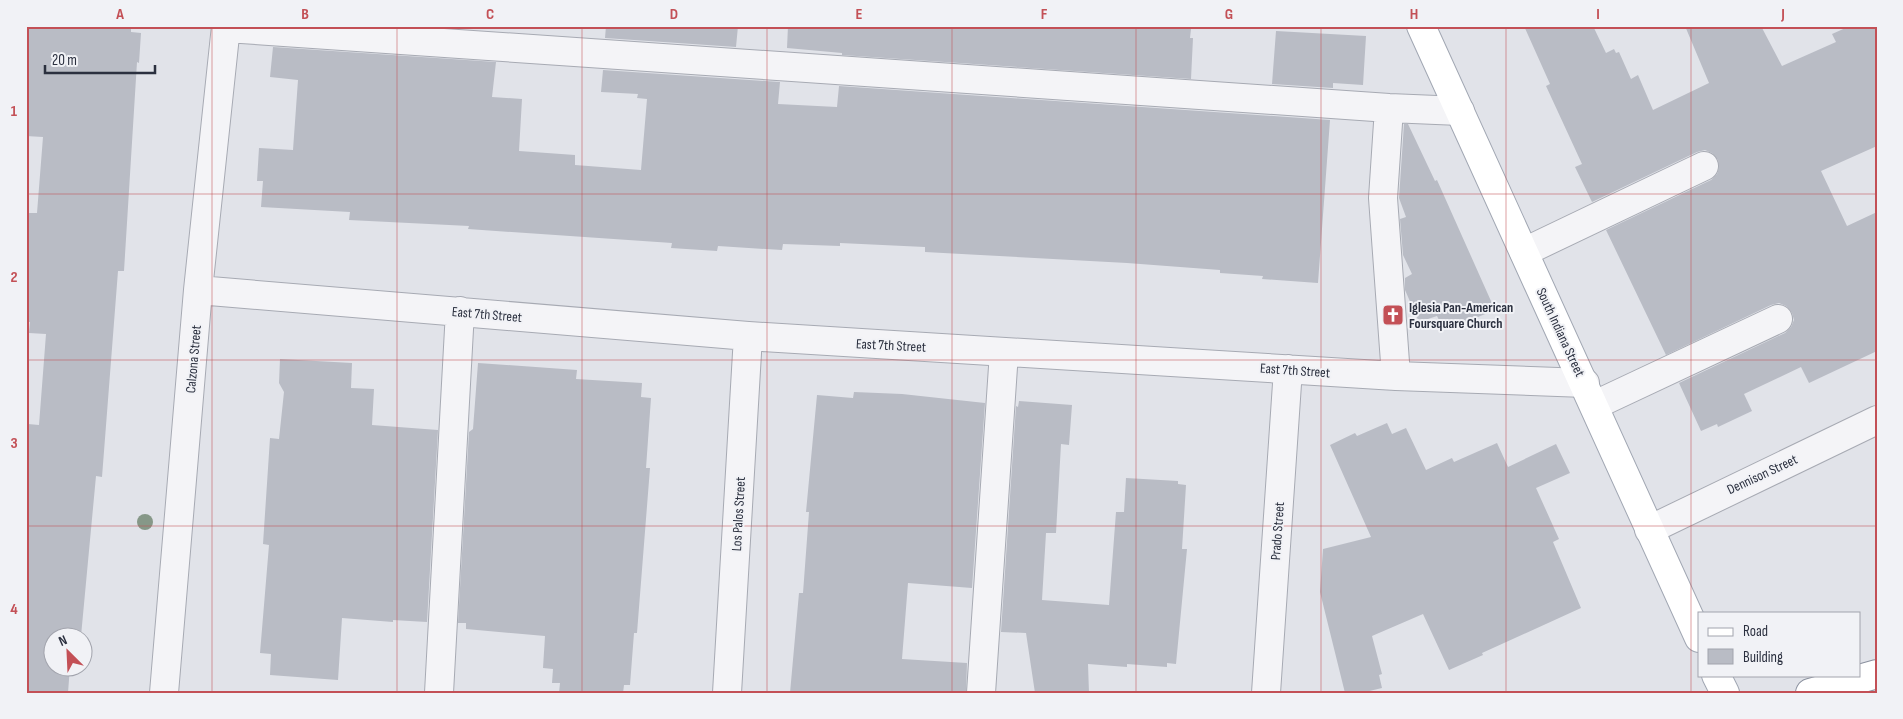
<svg xmlns="http://www.w3.org/2000/svg" width="1903" height="719" font-family="'Sofia Sans Condensed',sans-serif">
<style>
.building{fill:#b9bcc5}
.lines{fill:none;stroke-linecap:round;stroke-linejoin:round}
.minor-casing{stroke:#a7aab3;stroke-width:30}
.major-casing{stroke:#a1a7b3;stroke-width:30}
.highway-casing{stroke:#8a909e;stroke-width:30}
.minor{stroke:#f4f4f7;stroke-width:28}
.major{stroke:#fff;stroke-width:28}
.highway{stroke:#fff;stroke-width:28}
.tree{fill:#869888}
.grid{fill:none;stroke:#c35056;stroke-width:1;stroke-opacity:0.55}
.labels{text-anchor:middle;stroke-width:4;stroke-linejoin:round;paint-order:stroke}
.poi-label{font-size:14px;font-weight:bold;fill:#2b303f;stroke:#f1f2f6;text-anchor:start}
.street-label{font-size:14px;fill:#2b303f;stroke:#f1f2f6}
.neatline{fill:none;stroke:#c35056;stroke-width:2}
.grid-label{font-size:16px;text-anchor:middle;font-weight:bold;fill:#c35056}
</style>
<rect width="100%" height="100%" fill="#e1e3e9"/>
<path class="building" d="M26,26H131V32L141,33L139,63L137,62L124,271H118L102,477L96,476L81,636H52V666H70L68,693H26V447L28,424L39,425L46,334L29,333L30,322H26V213H37L43,137L26,136Z
M606,26H738L736,47L605,38Z
M788,26H1152L1191,29L1190,38H1193L1191,79L842,55V53L787,48Z
M1524,26H1593L1606,53L1614,49L1616,53L1619,52L1631,79L1638,75L1653,110L1709,83L1685,26H1761L1782,66L1836,42L1832,34L1850,26H1877V146L1821,171L1847,226L1877,212V351L1809,383L1801,367L1744,394L1752,411L1718,427L1717,424L1701,431L1679,383L1785,333L1791,327L1794,320L1792,313L1786,306L1779,303L1771,305L1666,355L1606,230L1711,180L1717,174L1719,168L1718,160L1712,153L1705,150L1697,152L1592,202L1575,167L1582,164L1546,86L1550,84Z
M1276,31L1366,36L1363,85L1333,83V88L1272,84Z
M273,47L496,62L492,97L522,99L519,151L575,155V165L641,170L647,99L637,98L638,94L601,92L603,70L780,82L778,104L837,107L839,86L1330,120L1318,283L1262,279L1263,276L1220,273V270L1127,263L925,252V247L840,243V246L783,244L782,250L718,246L717,251L671,248L672,243L468,229L469,226L349,220L350,212L261,207L263,181H257L259,148L293,150L298,80L270,77Z
M1404,124H1408L1435,181L1437,180L1495,310L1456,326L1454,320L1442,326L1437,316L1419,322L1405,290V278L1412,274L1403,255L1400,219L1406,217L1399,198Z
M280,359L352,363L351,388L374,389L372,425L438,430L427,622L393,620V622L342,618L338,680L270,675L271,654L260,653L269,545L263,544L270,438L279,439L284,392L279,383Z
M478,363L577,370L576,379L642,383L641,397L651,398L646,468H650L637,633H634L630,685H624L623,693H559L560,683H552L553,669L543,668L545,636L466,629V623H458L469,432L473,429Z
M854,392L902,394L985,403L972,588L908,583L902,659L967,663L966,693H790L799,593H803L809,512H806L817,395L853,398Z
M1019,401L1072,405L1069,445L1061,444L1056,533H1046L1042,600L1109,605L1116,512H1124L1126,478L1178,481V484L1186,485L1182,549H1187L1176,664L1167,663V667L1127,664V667L1088,664L1089,693H1035L1026,633L1001,632L1016,406L1018,407Z
M1387,423L1392,434L1406,428L1426,470L1452,458L1454,462L1497,443L1508,467L1556,444L1570,473L1536,488L1559,539L1553,542L1581,608L1482,653L1483,655L1449,670L1423,614L1372,636L1382,674L1379,675L1382,688L1361,693H1345L1320,592L1323,549L1371,537L1330,445L1355,433L1357,436Z"/>
<g class="lines">
<g class="minor-casing">
<path id="minor" d="M226,28L1389,108L1460,111
M1389,108L1383,198L1396,376
M1524,252L1704,166
M198,290L748,336L1396,376L1585,383
M1595,405L1778,319
M1649,530L1877,420
M164,693L198,290L226,26
M439,693L460,311
M727,693L748,336
M981,693L1004,352
M1266,693L1288,369"/>
</g>
<g class="major-casing">
<path id="major" d="M1421,26L1699,638
M1716,675L1725,693"/>
</g>
<g class="highway-casing">
<path id="highway" d="M1810,693L1877,674"/>
</g>
<use href="#minor" class="minor"/>
<use href="#major" class="major"/>
<use href="#highway" class="highway"/>
</g>
<circle class="tree" cx="145" cy="522" r="8"/>
<path class="grid" d="M212,26V693M397,26V693M582,26V693M767,26V693M952,26V693M1136,26V693M1321,26V693M1506,26V693M1691,26V693M26,194H1877M26,360H1877M26,526H1877"/>
<defs>
<g id="church-square" transform="scale(1.125)"><rect x="-9" y="-9" width="18" height="18" rx="4" fill="#c35056" stroke="#f1f2f6"/><path d="M-1.2-6h2.4v3.5h3.3v2.4h-3.3V6h-2.4V-.1h-3.3v-2.4h3.3Z" fill="#fff"/></g>
</defs>
<g fill-rule="evenodd">
<use href="#church-square" x="1393" y="315"/>
</g>
<g class="labels">
<g class="poi-label">
<text x="1409" y="312">Iglesia Pan-American<tspan x="1409" dy="16">Foursquare Church</tspan></text>
</g>
<g class="street-label">
<text transform="translate(487 314) rotate(5)" y="5">East 7th Street</text>
<text transform="translate(1561 332) rotate(65)" y="5">South Indiana Street</text>
<text transform="translate(891 345) rotate(3)" y="5">East 7th Street</text>
<text transform="translate(193 359) rotate(-85)" y="5">Calzona Street</text>
<text transform="translate(1295 370) rotate(4)" y="5">East 7th Street</text>
<text transform="translate(1762 474) rotate(-25)" y="5">Dennison Street</text>
<text transform="translate(738 514) rotate(-87)" y="5">Los Palos Street</text>
<text transform="translate(1277 531) rotate(-86)" y="5">Prado Street</text>
</g>
</g>
<rect width="1903" height="719" fill="none" stroke="#f1f2f6" stroke-width="55"/>
<rect x="1698" y="612" width="162" height="65" fill="#f1f2f6" stroke="#a2a4ad"/>
<rect x="1708" y="628" width="25" height="8" fill="#ffffff" stroke="#a2a4ad"/>
<text x="1743" y="636" font-size="15" fill="#2b303f">Road</text>
<rect x="1708" y="649" width="25" height="15" fill="#b9bcc5" stroke="#a2a4ad"/>
<text x="1743" y="662" font-size="15" fill="#2b303f">Building</text>
<g transform="translate(68 652) rotate(336)"><circle r="24" fill="#f1f2f6" stroke="#a2a4ad"/>
<path d="M0-4L9 19L0 12L-9 19Z" fill="#c35056"/>
<text y="-8" font-size="14" font-weight="bold" text-anchor="middle" fill="#2b303f">N</text>
</g>
<path d="M45 65v8h110v-8" fill="none" stroke="#2b303f" stroke-width="2.5"/>
<text x="52" y="65" font-size="15" fill="#2b303f" stroke="#f1f2f6" stroke-width="4" paint-order="stroke">20 m</text>
<rect x="28" y="28" width="1848" height="664" class="neatline"/>
<g class="grid-label">
<text x="120" y="19">A</text>
<text x="305" y="19">B</text>
<text x="490" y="19">C</text>
<text x="674" y="19">D</text>
<text x="859" y="19">E</text>
<text x="1044" y="19">F</text>
<text x="1229" y="19">G</text>
<text x="1414" y="19">H</text>
<text x="1598" y="19">I</text>
<text x="1783" y="19">J</text>
<text x="14" y="116">1</text>
<text x="14" y="282">2</text>
<text x="14" y="448">3</text>
<text x="14" y="614">4</text>
</g>
</svg>
